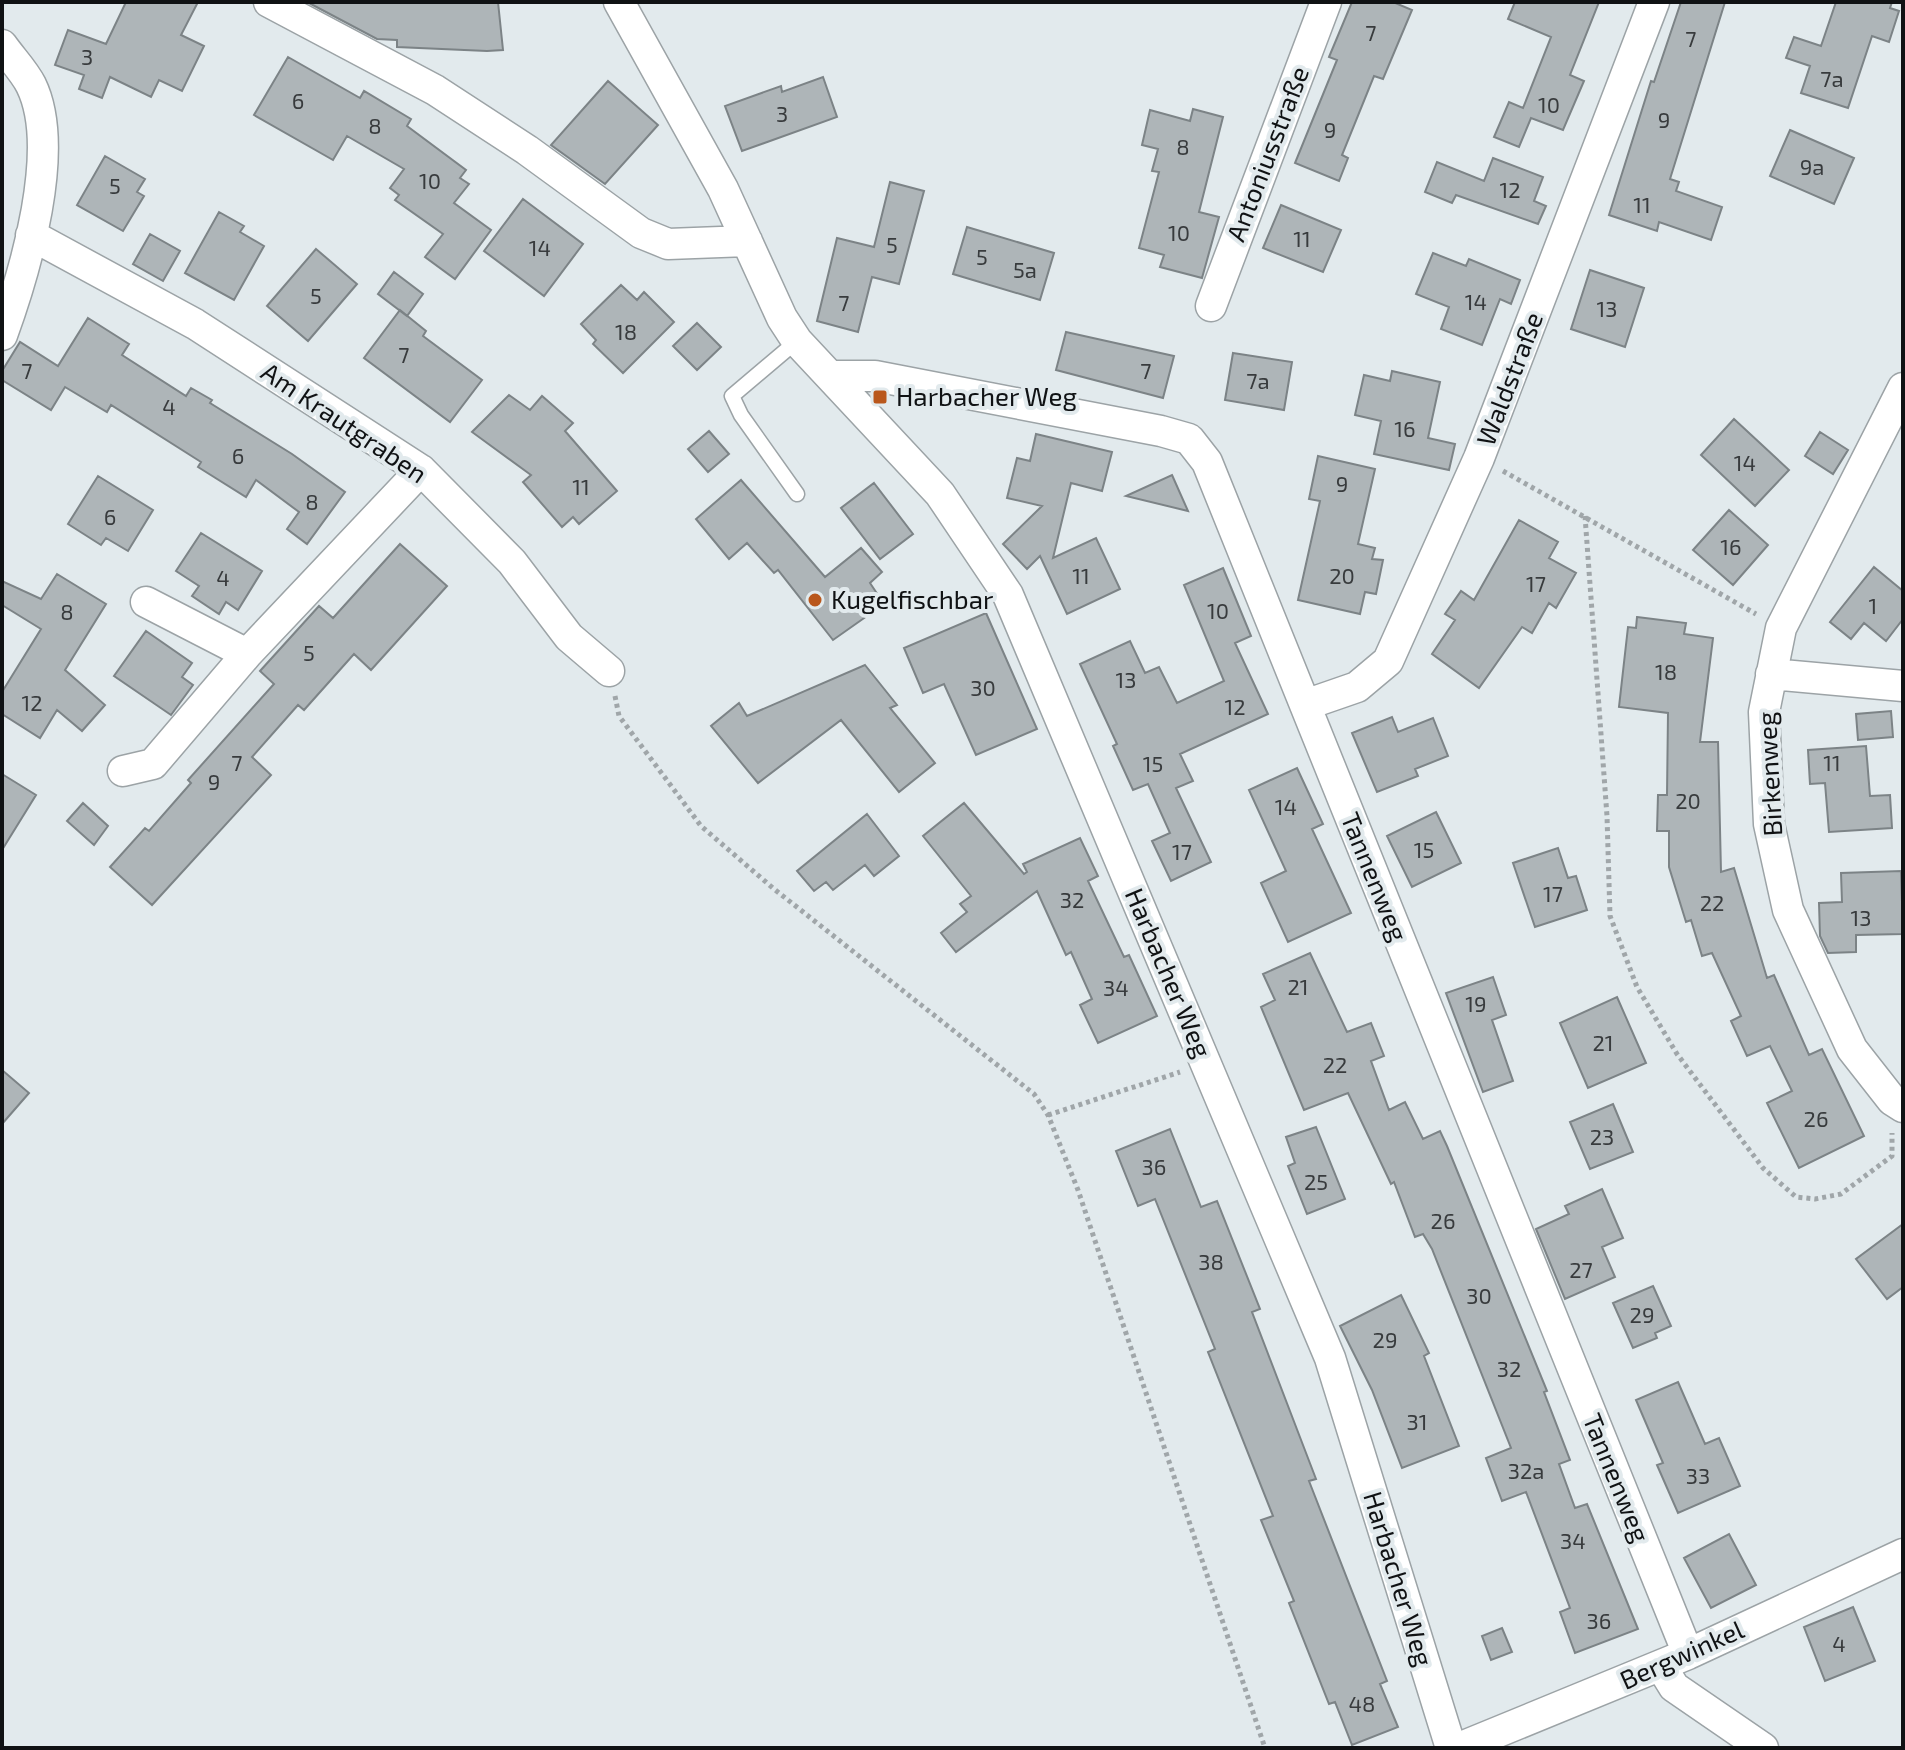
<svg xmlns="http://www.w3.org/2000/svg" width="1905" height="1750" font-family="'Exo 2',sans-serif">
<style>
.building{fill:#aeb5b8;stroke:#7c8386;stroke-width:2}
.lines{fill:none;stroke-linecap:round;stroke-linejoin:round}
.lane-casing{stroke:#9ca3a6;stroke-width:17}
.street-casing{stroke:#9ca3a6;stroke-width:33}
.path{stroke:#a0a6a9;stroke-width:5;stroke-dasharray:4 4;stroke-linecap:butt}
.lane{stroke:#fff;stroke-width:14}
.street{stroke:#fff;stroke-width:30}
.poi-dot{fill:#b9571c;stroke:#e2eaed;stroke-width:3}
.labels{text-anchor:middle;stroke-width:8;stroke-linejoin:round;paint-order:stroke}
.number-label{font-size:22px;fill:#383b3d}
.street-label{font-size:26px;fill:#101214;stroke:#e2eaed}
.poi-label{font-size:26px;fill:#101214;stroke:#e2eaed;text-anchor:start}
</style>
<rect width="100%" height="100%" fill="#e2eaed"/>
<path class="building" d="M126,2H198L181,35L204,46L182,91L159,80L151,97L110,77L102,98L79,89L84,75L55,65L68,30L106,44Z
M498,2L503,50L487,51L397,47V40L377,39L309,3Z
M1352,2H1393L1412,10L1383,79L1374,76L1342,155L1348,158L1339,181L1295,163L1337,60L1329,57Z
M1515,2H1599L1570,75L1584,81L1563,130L1531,118L1519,147L1494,137L1509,102L1523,108L1551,37L1508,19Z
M1681,2H1725L1670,179L1679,182L1676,191L1722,207L1711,240L1659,222L1657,231L1609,215L1651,81L1654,82Z
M1836,2H1892L1890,8L1899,11L1889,42L1872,36L1848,108L1801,93L1810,66L1786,58L1794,37L1821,46Z
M288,57L360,98L364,91L411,119L407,126L466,170L460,178L469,184L454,203L491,230L455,279L425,257L443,234L395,200L399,195L390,188L404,169L347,136L333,160L254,115Z
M823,77L837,117L742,151L725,106L781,86L782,92Z
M608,81L658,125L605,184L551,145Z
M1193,109L1223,117L1199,212L1219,217L1202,278L1160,267L1164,255L1139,248L1159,172L1152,171L1158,149L1142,145L1150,110L1190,121Z
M1790,130L1854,158L1834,204L1770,176Z
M105,156L145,179L137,192L144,196L123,231L77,205Z
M1493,158L1543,177L1534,201L1546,206L1538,224L1456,195L1452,203L1425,192L1437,162L1484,181Z
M890,182L924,191L899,284L872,277L858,332L817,321L837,238L874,247Z
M523,199L583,244L544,296L484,251Z
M1281,205L1341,230L1323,272L1263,248Z
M219,212L244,226L240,232L264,246L234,300L185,273Z
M967,227L1054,253L1040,300L953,274Z
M150,234L180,251L163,281L133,264Z
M316,249L357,284L308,341L267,306Z
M1433,253L1466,266L1469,259L1520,280L1511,304L1500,299L1482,345L1441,329L1449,307L1416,294Z
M1590,270L1644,288L1625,347L1571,329Z
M394,272L423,294L407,316L378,294Z
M621,285L637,300L644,292L674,322L623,373L593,344L596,340L581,324Z
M400,310L426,331L423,336L482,380L450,422L364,358Z
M88,318L129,344L122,355L186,396L191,388L212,400L210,403L292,454L345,492L307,544L287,529L299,512L256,480L246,497L198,467L201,462L111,405L107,412L65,387L51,410L2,380V371L20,342L58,366Z
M697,323L721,347L697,370L673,346Z
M1066,332L1174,356L1163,398L1056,370Z
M1233,353L1292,362L1284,410L1225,400Z
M1392,371L1440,382L1428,438L1455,444L1449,470L1374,454L1381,421L1355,415L1364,375L1390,381Z
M509,395L530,410L542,396L573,423L565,431L617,491L579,524L573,517L562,527L523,482L531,475L472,432Z
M1734,419L1789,470L1755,506L1701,455Z
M709,431L729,454L708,472L688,449Z
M1820,432L1848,450L1833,474L1805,456Z
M1036,434L1112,452L1102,491L1071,483L1053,558L1096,538L1120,589L1067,614L1040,556L1027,569L1003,544L1042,506L1007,498L1017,458L1030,461Z
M1318,456L1375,469L1358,544L1375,548L1372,559L1383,560L1376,594L1365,592L1360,614L1298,600L1320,501L1309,499Z
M1172,475L1188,511L1126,496Z
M98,476L153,510L128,551L106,538L101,545L68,524Z
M741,480L825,577L861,548L882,572L870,583L884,604L833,640L778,570L774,573L747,543L729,559L696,519Z
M874,483L913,534L880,559L841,508Z
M1729,510L1768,545L1733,585L1693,550Z
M1519,520L1558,542L1549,558L1576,573L1556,608L1549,603L1532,633L1522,627L1479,688L1432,654L1455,620L1445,614L1461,591L1474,600Z
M201,533L262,571L238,610L226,602L219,614L192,596L199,586L176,571Z
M400,544L447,586L371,670L354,654L304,710L298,705L252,757L271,775L152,905L110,867L145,828L149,831L191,783L188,780L274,684L260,671L319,606L333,618Z
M1874,567L1903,591V619L1886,641L1864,623L1851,639L1830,622Z
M1223,568L1251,636L1235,643L1268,714L1180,754L1193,781L1176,788L1211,862L1171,881L1152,841L1170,833L1148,784L1133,790L1113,746L1117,744L1080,664L1130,641L1145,673L1159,667L1177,703L1224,681L1184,585Z
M57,574L106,604L65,670L105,705L82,731L57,710L40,738L2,714V692L41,629L2,605V581L41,599Z
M986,613L1037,729L976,755L944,684L923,693L904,648Z
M1637,617L1686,623L1684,634L1713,638L1700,742H1718L1721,872L1734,868L1767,978L1774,975L1809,1055L1822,1049L1864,1136L1799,1168L1767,1103L1792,1091L1770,1046L1747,1056L1731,1021L1741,1016L1712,953L1702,956L1691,920L1686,922L1669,867V831H1657L1658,795H1667L1668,713L1619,707L1628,627L1636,628Z
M146,631L192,663L182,677L193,685L171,715L114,676Z
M865,665L897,705L890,708L935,763L899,792L841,720L758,783L711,726L739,703L747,716Z
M1891,711L1893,737L1858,740L1856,714Z
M1392,717L1398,732L1433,718L1448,756L1415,769L1418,776L1377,792L1352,733Z
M1866,746L1870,796L1890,795L1892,828L1829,832L1825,783L1810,784L1808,750Z
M1297,768L1323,824L1312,829L1351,913L1288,942L1261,883L1286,871L1249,790Z
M2,774L36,795L2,850Z
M83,803L108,826L94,845L67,821Z
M964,803L1024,874L1027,872L1023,864L1080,838L1098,876L1088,881L1124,957L1129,955L1157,1016L1098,1043L1080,1005L1092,999L1071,952L1066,955L1037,891L956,952L941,933L967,912L960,904L971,896L923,836Z
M1436,812L1461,863L1412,887L1387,836Z
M867,814L899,856L874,876L865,865L833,890L826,882L814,891L797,871Z
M1558,848L1568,878L1576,876L1587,910L1535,927L1513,863Z
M1901,871L1903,934L1856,935V952L1828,953L1820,936L1819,903L1842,902L1841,873Z
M1310,953L1347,1032L1371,1023L1384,1056L1371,1061L1389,1110L1405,1102L1423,1139L1440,1131L1447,1146L1547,1391L1544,1392L1570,1460L1559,1464L1575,1508L1587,1504L1638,1629L1575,1653L1560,1612L1570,1608L1526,1492L1502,1501L1486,1458L1511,1448L1432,1249L1423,1234L1415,1237L1394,1182L1391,1184L1348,1093L1304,1110L1261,1007L1275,1000L1263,974Z
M1493,977L1506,1015L1492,1020L1513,1081L1483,1092L1446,993Z
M1617,997L1646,1063L1588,1088L1560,1023Z
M2,1070L29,1093L2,1124Z
M1613,1104L1633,1152L1590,1169L1570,1122Z
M1316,1127L1345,1199L1307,1214L1288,1166L1295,1163L1286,1137Z
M1170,1129L1201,1207L1217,1201L1260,1309L1252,1312L1316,1479L1309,1481L1387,1681L1380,1684L1398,1727L1352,1745L1335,1702L1329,1704L1289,1603L1294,1601L1261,1520L1273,1516L1208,1352L1215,1349L1155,1199L1138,1206L1116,1151Z
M1602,1189L1623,1238L1602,1247L1615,1277L1565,1299L1536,1229L1569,1214L1565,1206Z
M1903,1224V1287L1887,1299L1856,1259Z
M1653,1286L1671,1326L1655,1333L1657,1338L1633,1348L1613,1303Z
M1401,1295L1429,1353L1424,1356L1459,1446L1402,1468L1372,1390L1340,1326Z
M1678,1382L1705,1444L1719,1438L1740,1486L1678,1513L1657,1465L1663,1463L1636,1400Z
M1729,1534L1756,1585L1711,1608L1684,1558Z
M1853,1607L1875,1661L1825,1681L1804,1627Z
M1502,1628L1512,1652L1491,1660L1482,1636Z"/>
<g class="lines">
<g class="lane-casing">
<path id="lane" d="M797,341L732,396L741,415L797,494"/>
</g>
<g class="street-casing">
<path id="street" d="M269,2L435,90L527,150L641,233L668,244L747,241
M619,2L723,189L782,318L797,341L940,494L1008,595L1330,1358L1451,1748
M2,45C11,58 24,71 31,85C62,148 25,272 2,335
M31,235L195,324L421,470L512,562L569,637L609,671
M1211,306L1326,2
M833,376H875L1161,431L1189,439L1207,462L1688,1654
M1903,388L1781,628L1764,712L1769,824L1788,910L1852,1049L1892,1100L1903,1107
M146,602L247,654
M1771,674L1903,686
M1305,705L1357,687L1388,661L1479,458L1654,2
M123,771L153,764L247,654L421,470
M1661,1666L1674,1687L1763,1748
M1459,1748L1688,1654L1903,1554"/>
</g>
<path class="path" d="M1503,471L1756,614
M1585,516L1607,816L1610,916L1637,987L1677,1054L1763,1168L1796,1197L1815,1199L1841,1194L1892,1156V1133
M615,696L619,716L701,826L774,889L1034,1094L1048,1115L1078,1190L1265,1748
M1048,1115L1180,1072"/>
<use href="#lane" class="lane"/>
<use href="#street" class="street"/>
</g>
<g class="poi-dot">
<rect x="872" y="389" width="16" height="16" rx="4"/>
<circle cx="815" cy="600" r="8"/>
</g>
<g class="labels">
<g class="number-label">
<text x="1371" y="41">7</text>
<text x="1691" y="47">7</text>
<text x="87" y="65">3</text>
<text x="1832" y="87">7a</text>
<text x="298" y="109">6</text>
<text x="1549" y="113">10</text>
<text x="782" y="122">3</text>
<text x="1664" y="128">9</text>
<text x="375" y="134">8</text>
<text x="1330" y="138">9</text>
<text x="1183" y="155">8</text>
<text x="1812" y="175">9a</text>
<text x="430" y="189">10</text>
<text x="115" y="194">5</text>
<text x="1510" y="198">12</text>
<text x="1642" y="213">11</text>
<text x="1179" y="241">10</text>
<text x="1302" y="247">11</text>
<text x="892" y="253">5</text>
<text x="540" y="256">14</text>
<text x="982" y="265">5</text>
<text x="1025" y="278">5a</text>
<text x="316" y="304">5</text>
<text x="1476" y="310">14</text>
<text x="844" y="311">7</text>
<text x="1607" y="317">13</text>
<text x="626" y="340">18</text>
<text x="404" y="363">7</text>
<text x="27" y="379">7</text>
<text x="1146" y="379">7</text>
<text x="1258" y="389">7a</text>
<text x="169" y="415">4</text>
<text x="1405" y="437">16</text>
<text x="238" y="464">6</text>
<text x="1745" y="471">14</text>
<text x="1342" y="492">9</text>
<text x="581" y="495">11</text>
<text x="312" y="510">8</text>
<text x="110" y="525">6</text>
<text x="1731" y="555">16</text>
<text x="1081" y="584">11</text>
<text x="1342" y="584">20</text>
<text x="223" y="586">4</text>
<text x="1536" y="592">17</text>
<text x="1873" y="614">1</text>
<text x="1218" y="619">10</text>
<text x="67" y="620">8</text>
<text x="309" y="661">5</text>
<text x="1666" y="680">18</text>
<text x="1126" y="688">13</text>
<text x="983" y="696">30</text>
<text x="32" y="711">12</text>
<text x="1235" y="715">12</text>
<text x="237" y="771">7</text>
<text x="1832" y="771">11</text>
<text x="1153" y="772">15</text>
<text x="214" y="790">9</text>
<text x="1688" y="809">20</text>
<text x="1286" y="815">14</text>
<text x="1424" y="858">15</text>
<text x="1182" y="860">17</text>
<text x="1553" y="902">17</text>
<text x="1072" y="908">32</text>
<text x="1712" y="911">22</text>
<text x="1861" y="926">13</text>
<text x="1298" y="995">21</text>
<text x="1116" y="996">34</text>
<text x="1476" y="1012">19</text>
<text x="1603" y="1051">21</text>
<text x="1335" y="1073">22</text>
<text x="1816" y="1127">26</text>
<text x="1602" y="1145">23</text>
<text x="1154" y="1175">36</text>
<text x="1316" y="1190">25</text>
<text x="1443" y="1229">26</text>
<text x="1211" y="1270">38</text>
<text x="1581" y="1278">27</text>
<text x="1479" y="1304">30</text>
<text x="1642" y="1323">29</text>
<text x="1385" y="1348">29</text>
<text x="1509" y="1377">32</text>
<text x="1417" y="1430">31</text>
<text x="1526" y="1479">32a</text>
<text x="1698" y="1484">33</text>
<text x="1573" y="1549">34</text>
<text x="1599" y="1629">36</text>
<text x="1839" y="1652">4</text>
<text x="1362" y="1712">48</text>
</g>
<g class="street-label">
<text transform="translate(1268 154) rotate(-69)" y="9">Antoniusstraße</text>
<text transform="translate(1510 379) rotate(-69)" y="9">Waldstraße</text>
<text transform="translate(344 423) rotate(34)" y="9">Am Krautgraben</text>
<text transform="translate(1770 774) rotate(-93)" y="9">Birkenweg</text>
<text transform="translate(1374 877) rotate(68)" y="9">Tannenweg</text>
<text transform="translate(1168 973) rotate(67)" y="9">Harbacher Weg</text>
<text transform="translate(1616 1478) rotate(68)" y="9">Tannenweg</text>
<text transform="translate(1398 1579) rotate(73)" y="9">Harbacher Weg</text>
<text transform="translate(1682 1655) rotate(-24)" y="9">Bergwinkel</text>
</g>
<g class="poi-label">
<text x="896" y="406">Harbacher Weg</text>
<text x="831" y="609">Kugelfischbar</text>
</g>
</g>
<rect width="1905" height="1750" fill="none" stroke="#101214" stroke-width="8"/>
</svg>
